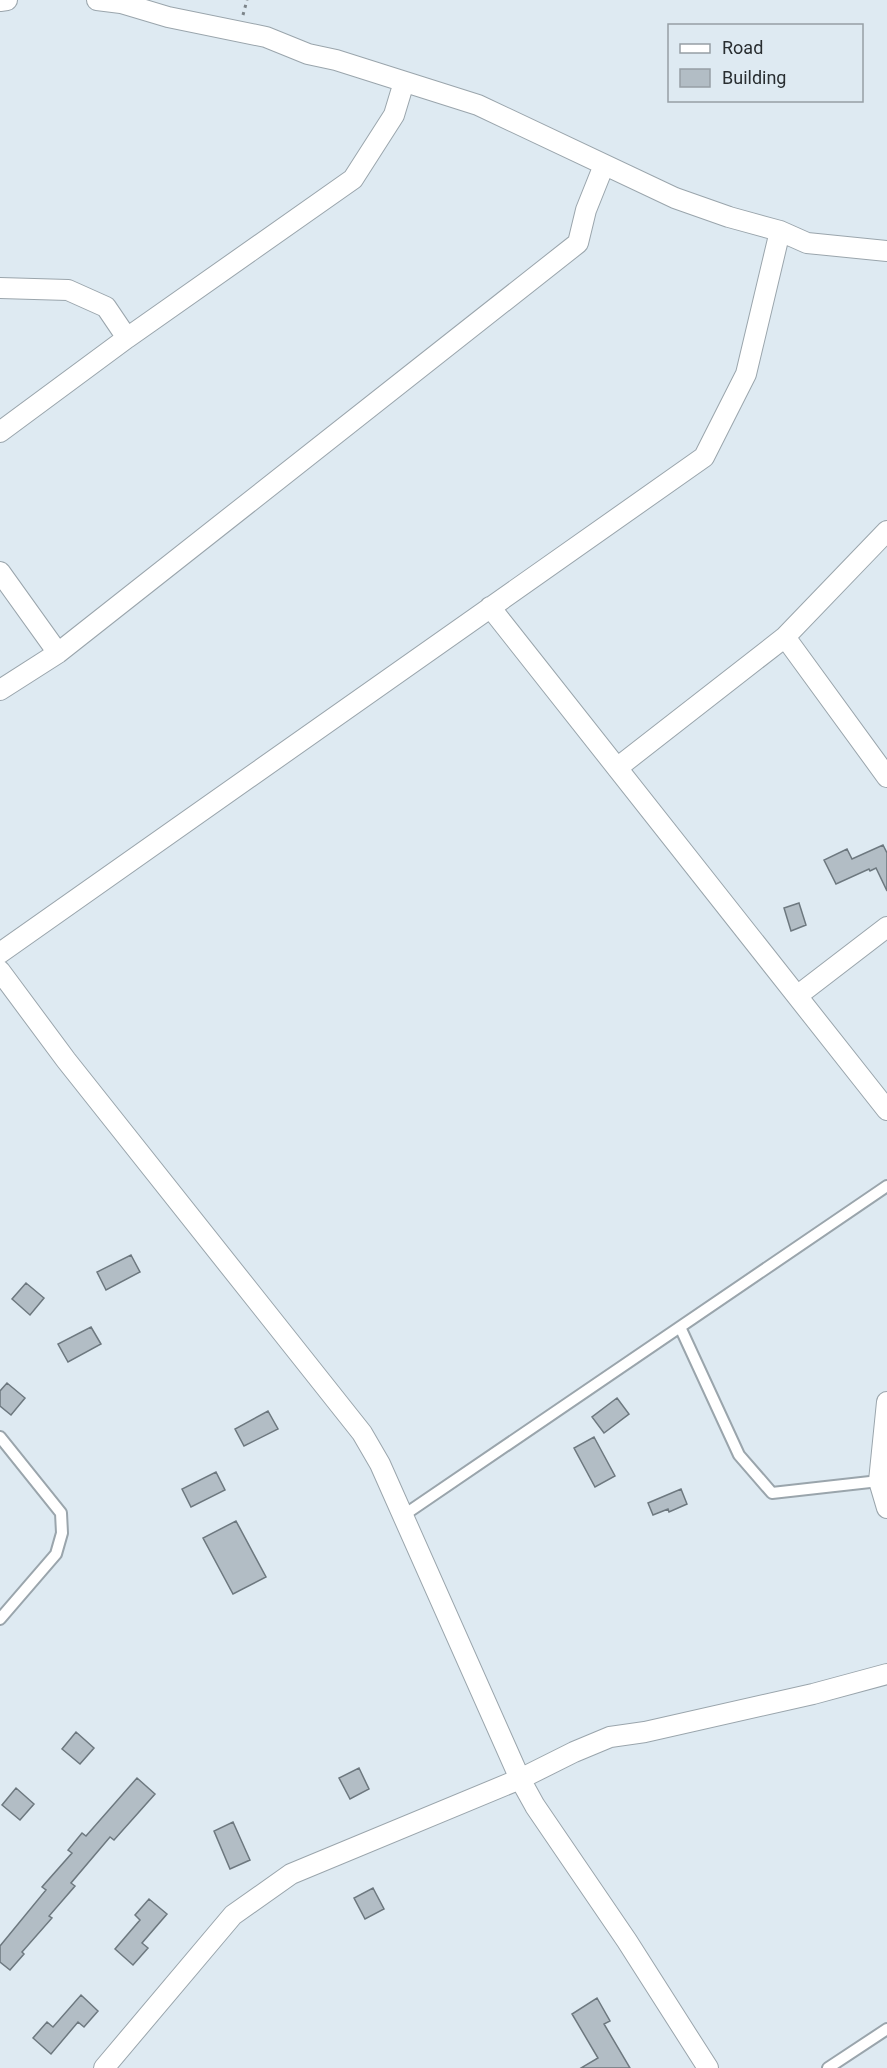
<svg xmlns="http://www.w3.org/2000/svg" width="887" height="2068" font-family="Roboto,sans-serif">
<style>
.building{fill:#b2bdc5;stroke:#6d787f;stroke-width:1.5}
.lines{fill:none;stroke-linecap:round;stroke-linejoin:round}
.service-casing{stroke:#9aa5ac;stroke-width:14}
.minor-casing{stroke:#9aa5ac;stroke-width:22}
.path{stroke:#7c8489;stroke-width:3;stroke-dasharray:3 4.5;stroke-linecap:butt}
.service{stroke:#fff;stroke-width:10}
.minor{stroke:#fff;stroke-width:20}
</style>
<rect width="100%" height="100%" fill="#deeaf2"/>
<path class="building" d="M883,845L887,853V891L876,868L870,871L869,869L836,884L824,860L847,849L852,859Z
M799,903L806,925L791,931L784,908Z
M131,1255L140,1272L106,1290L97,1272Z
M26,1283L44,1298L30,1315L12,1299Z
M91,1327L101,1344L68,1362L58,1344Z
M7,1383L25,1398L11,1415L0,1406V1391Z
M617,1398L629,1414L604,1433L592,1417Z
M268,1411L278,1429L244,1446L235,1429Z
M594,1437L615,1476L595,1487L574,1448Z
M216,1472L225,1490L191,1507L182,1489Z
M681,1489L687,1504L669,1512L668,1509L653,1515L648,1503Z
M236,1521L266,1577L233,1594L203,1538Z
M76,1732L94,1748L80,1764L62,1749Z
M359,1768L369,1789L350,1799L339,1778Z
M137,1778L155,1794L114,1840L110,1837L71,1883L75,1886L49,1916L52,1918L22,1952L24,1954L10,1970L0,1962V1946L46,1890L42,1887L72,1853L68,1850L82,1833L86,1836Z
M16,1788L34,1804L20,1820L2,1805Z
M233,1822L250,1860L230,1869L214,1831Z
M373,1888L384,1909L365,1919L354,1898Z
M149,1899L167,1914L142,1943L148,1948L133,1965L115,1949L140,1920L135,1915Z
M81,1995L98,2011L84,2027L78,2022L51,2054L33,2038L47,2022L53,2027Z
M597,1998L610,2021L604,2024L630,2068H581L598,2058L572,2014Z"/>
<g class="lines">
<g class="service-casing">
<path id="service" d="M680,1327L739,1455L772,1493L879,1481
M0,1437L61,1513L62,1533L56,1554L0,1619
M404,1515L887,1186
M828,2068L887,2029"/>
</g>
<g class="minor-casing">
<path id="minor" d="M97,0L121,3L168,17L266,37L308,54L336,60L478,105L675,198L729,217L780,231L807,243L887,251
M0,1L7,0
M0,288L68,290L106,307L127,338L0,432
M127,338L353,179L394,115L404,82
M0,572L58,653L578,243L586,210L604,165
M490,607L887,1110
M785,637L887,777
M0,690L58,653
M617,768L785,637L887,531
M0,953L704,457L746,374L780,231
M0,971L66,1060L362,1433L380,1464L520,1779L535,1806L627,1941L708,2068
M797,996L887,927
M887,1402L879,1481L887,1508
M104,2068L233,1915L291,1874L520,1779L574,1752L610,1737L645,1732L813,1694L887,1674"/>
</g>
<path class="path" d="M243,15L247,0"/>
<use href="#service" class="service"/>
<use href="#minor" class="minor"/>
</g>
<rect x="668" y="24" width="195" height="78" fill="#deeaf2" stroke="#969fa5" stroke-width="1.5"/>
<rect x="680" y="44" width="30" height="9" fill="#ffffff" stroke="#969fa5" stroke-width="1.5"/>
<text x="722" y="54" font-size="18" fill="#292e31">Road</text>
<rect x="680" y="69" width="30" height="18" fill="#b2bdc5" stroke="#969fa5" stroke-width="1.5"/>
<text x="722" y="84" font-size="18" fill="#292e31">Building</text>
</svg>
